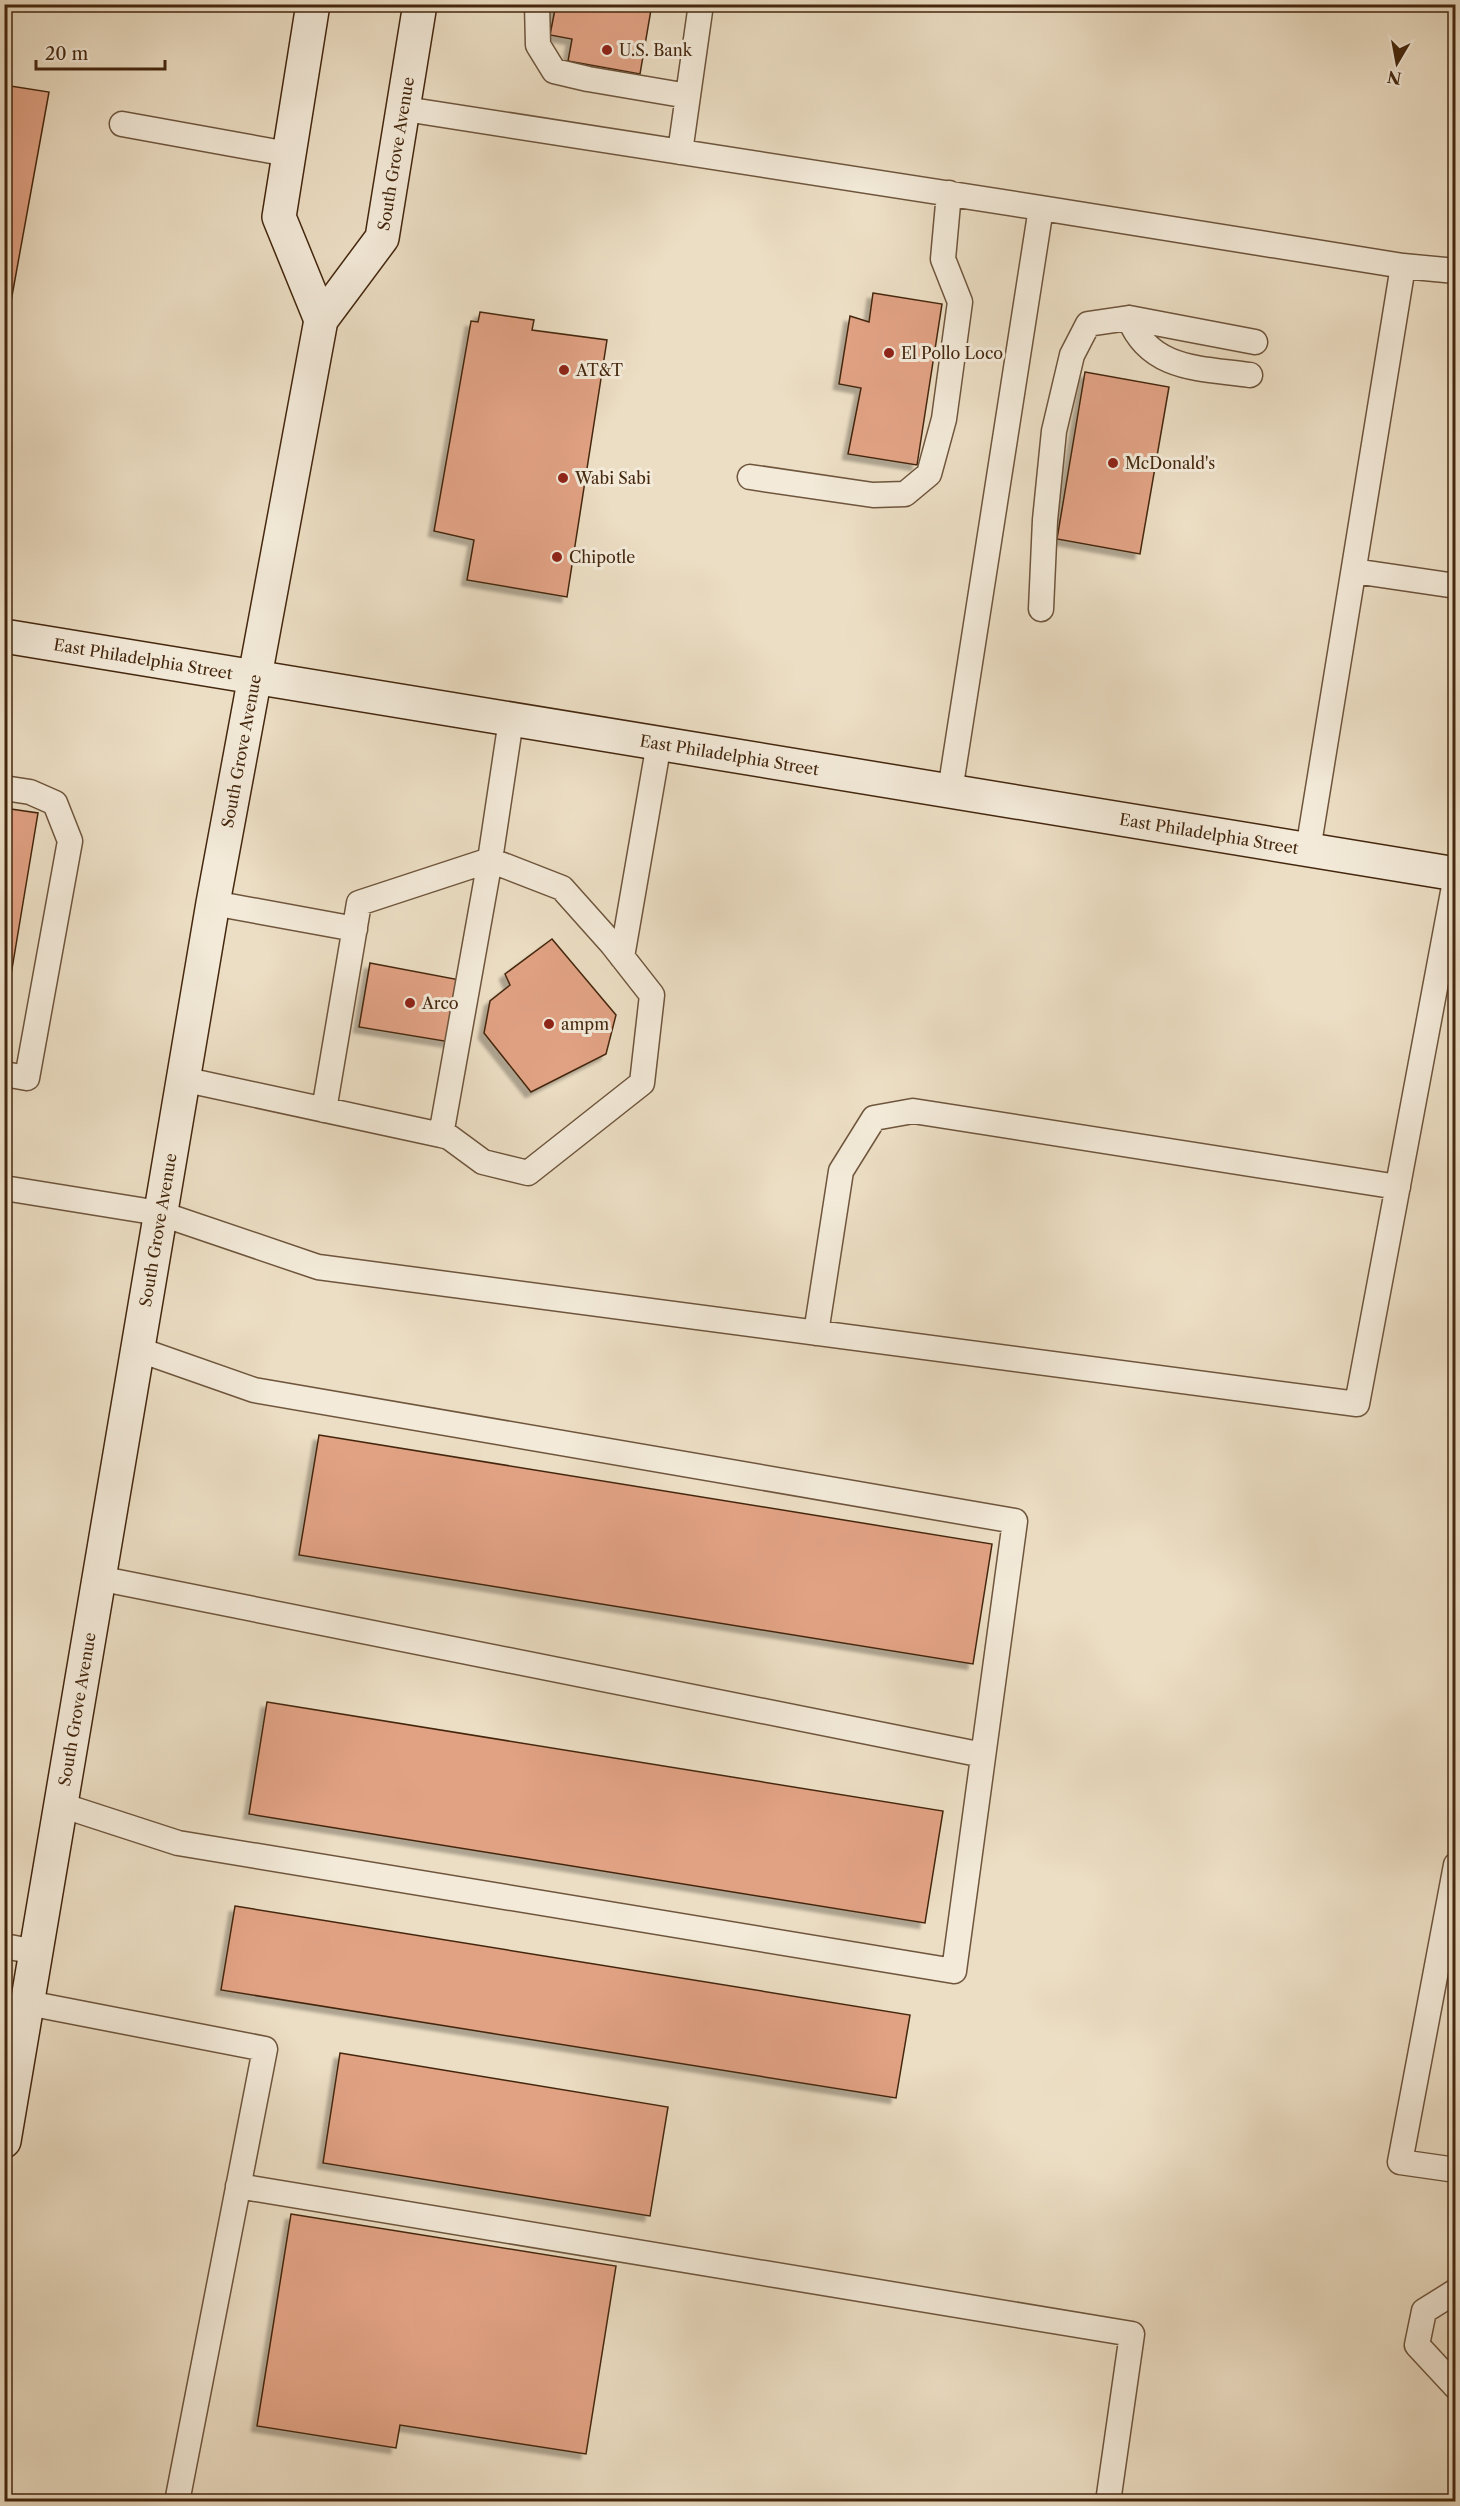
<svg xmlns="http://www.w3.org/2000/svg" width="1460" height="2506" font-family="'Libre Caslon Text',serif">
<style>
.building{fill:#e1a284;stroke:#44270e;stroke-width:1.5;filter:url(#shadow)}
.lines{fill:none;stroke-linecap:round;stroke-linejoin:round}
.lane-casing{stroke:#6e553c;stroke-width:27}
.secondary-casing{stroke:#44270e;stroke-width:36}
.lane{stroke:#f3ead9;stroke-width:24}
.secondary{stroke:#f3ead9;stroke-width:33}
.poi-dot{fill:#8f2418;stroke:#f3ead9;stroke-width:2}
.labels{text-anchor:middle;stroke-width:6;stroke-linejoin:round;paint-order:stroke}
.poi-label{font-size:16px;fill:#44270e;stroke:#f3ead9;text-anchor:start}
.street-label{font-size:16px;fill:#44270e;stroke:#f3ead9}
</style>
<defs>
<filter id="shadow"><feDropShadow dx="-5.5" dy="5.5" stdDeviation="1.5" flood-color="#0004"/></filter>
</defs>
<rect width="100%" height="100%" fill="#ecdec4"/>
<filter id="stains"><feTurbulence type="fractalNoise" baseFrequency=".00333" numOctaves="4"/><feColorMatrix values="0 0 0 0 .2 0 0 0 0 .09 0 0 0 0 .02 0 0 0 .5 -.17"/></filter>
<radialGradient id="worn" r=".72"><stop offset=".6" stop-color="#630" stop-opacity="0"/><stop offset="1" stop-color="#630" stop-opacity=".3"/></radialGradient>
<path class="building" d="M556,4H652L640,74L568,61L572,39L550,35Z
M4,85L49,92L4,340Z
M873,293L942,304L917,465L848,454L861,388L839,384L850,316L869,322Z
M480,312L534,320L532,330L607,340L567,597L467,580L474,540L434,531L471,321L478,322Z
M1085,372L1169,387L1140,554L1057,539Z
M4,808L38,813L10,981L4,980Z
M552,939L616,1015L606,1054L531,1092L484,1033L490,1001L510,985L505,974Z
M370,963L460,980L450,1042L359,1027Z
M319,1435L992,1544L973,1664L299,1555Z
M267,1702L943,1811L925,1923L249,1814Z
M235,1906L910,2015L896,2098L221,1990Z
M340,2053L668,2107L650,2216L323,2163Z
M291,2214L616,2266L586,2454L400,2425L396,2448L257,2426Z"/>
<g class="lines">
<g class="lane-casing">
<path id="lane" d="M537,4L538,45L554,71L588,79L688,96
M405,109L1041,208L950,791
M122,124L288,154
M680,152L701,4
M1041,208L1403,266L1308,850
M1403,266L1456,271
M1129,318C1150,371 1201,368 1250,375
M750,477L873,495L905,494L929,474L944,419L960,302L943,259L949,193
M1354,571L1456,586
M1041,609L1045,520L1054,431L1072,355L1088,324L1129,318L1255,342
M4,788L30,792L55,803L70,841L27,1078L4,1074
M213,903L355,929
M622,957L659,743
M182,1079L441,1135L449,1137L483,1162L528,1173L642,1083L652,995L612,944L562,888L490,860L511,720
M324,1110L359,903L490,860L441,1135
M4,1188L159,1213L318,1267L1357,1404L1456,876
M816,1333L841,1171L874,1118L913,1111L1398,1187
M98,1578L983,1755
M61,1805L178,1843L954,1971L1015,1521L254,1390L137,1349
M1456,1865L1400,2162L1456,2170
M4,1946L36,1952
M28,2003L265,2049L177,2502
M238,2186L1132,2334L1108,2502
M1456,2291L1424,2311L1417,2345L1456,2387"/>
</g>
<g class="secondary-casing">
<g id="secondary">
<path d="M313,4L279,217L321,320"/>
<path id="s1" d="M4,636L1456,874"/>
<path id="s2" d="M4,2141L213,903L321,320L382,238L420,4"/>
</g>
</g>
<use href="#lane" class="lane"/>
<use href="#secondary" class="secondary"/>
</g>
<g class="poi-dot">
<circle cx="607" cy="50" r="6"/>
<circle cx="889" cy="353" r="6"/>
<circle cx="564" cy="370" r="6"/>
<circle cx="1113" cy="463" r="6"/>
<circle cx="563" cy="478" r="6"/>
<circle cx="557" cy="557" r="6"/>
<circle cx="410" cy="1003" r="6"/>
<circle cx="549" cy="1024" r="6"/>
</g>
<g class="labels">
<g class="poi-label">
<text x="619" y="56">U.S. Bank</text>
<text x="901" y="359">El Pollo Loco</text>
<text x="576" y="376">AT&amp;T</text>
<text x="1125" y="469">McDonald's</text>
<text x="575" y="484">Wabi Sabi</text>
<text x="569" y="563">Chipotle</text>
<text x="422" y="1009">Arco</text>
<text x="561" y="1030">ampm</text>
</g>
<g class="street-label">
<text dy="6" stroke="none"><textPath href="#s2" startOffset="2036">South Grove Avenue</textPath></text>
<text dy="6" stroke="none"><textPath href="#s1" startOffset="141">East Philadelphia Street</textPath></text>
<text dy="6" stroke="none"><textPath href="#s2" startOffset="1410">South Grove Avenue</textPath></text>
<text dy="6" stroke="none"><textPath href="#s1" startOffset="735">East Philadelphia Street</textPath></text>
<text dy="6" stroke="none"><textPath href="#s1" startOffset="1221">East Philadelphia Street</textPath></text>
<text dy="6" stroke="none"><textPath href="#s2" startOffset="924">South Grove Avenue</textPath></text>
<text dy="6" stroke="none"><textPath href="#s2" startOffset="438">South Grove Avenue</textPath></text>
</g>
</g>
<rect width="1460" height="2506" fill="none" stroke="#ecdec4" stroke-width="24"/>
<rect x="6" y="6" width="1448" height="2494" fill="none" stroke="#44270e" stroke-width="3"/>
<rect x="12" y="12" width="1436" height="2482" fill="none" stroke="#44270e" stroke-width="1.5"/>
<g transform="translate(1397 63) rotate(190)" stroke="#f3ead9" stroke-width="4.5" paint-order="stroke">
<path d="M0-4.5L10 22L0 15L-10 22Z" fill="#44270e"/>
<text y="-9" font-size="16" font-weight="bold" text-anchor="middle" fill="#44270e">N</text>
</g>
<path d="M36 60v9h129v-9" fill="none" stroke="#44270e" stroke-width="3"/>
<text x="45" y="60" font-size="18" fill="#44270e" stroke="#f3ead9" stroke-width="4.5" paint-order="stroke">20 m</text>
<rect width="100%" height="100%" filter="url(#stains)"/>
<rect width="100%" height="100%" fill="url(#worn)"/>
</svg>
